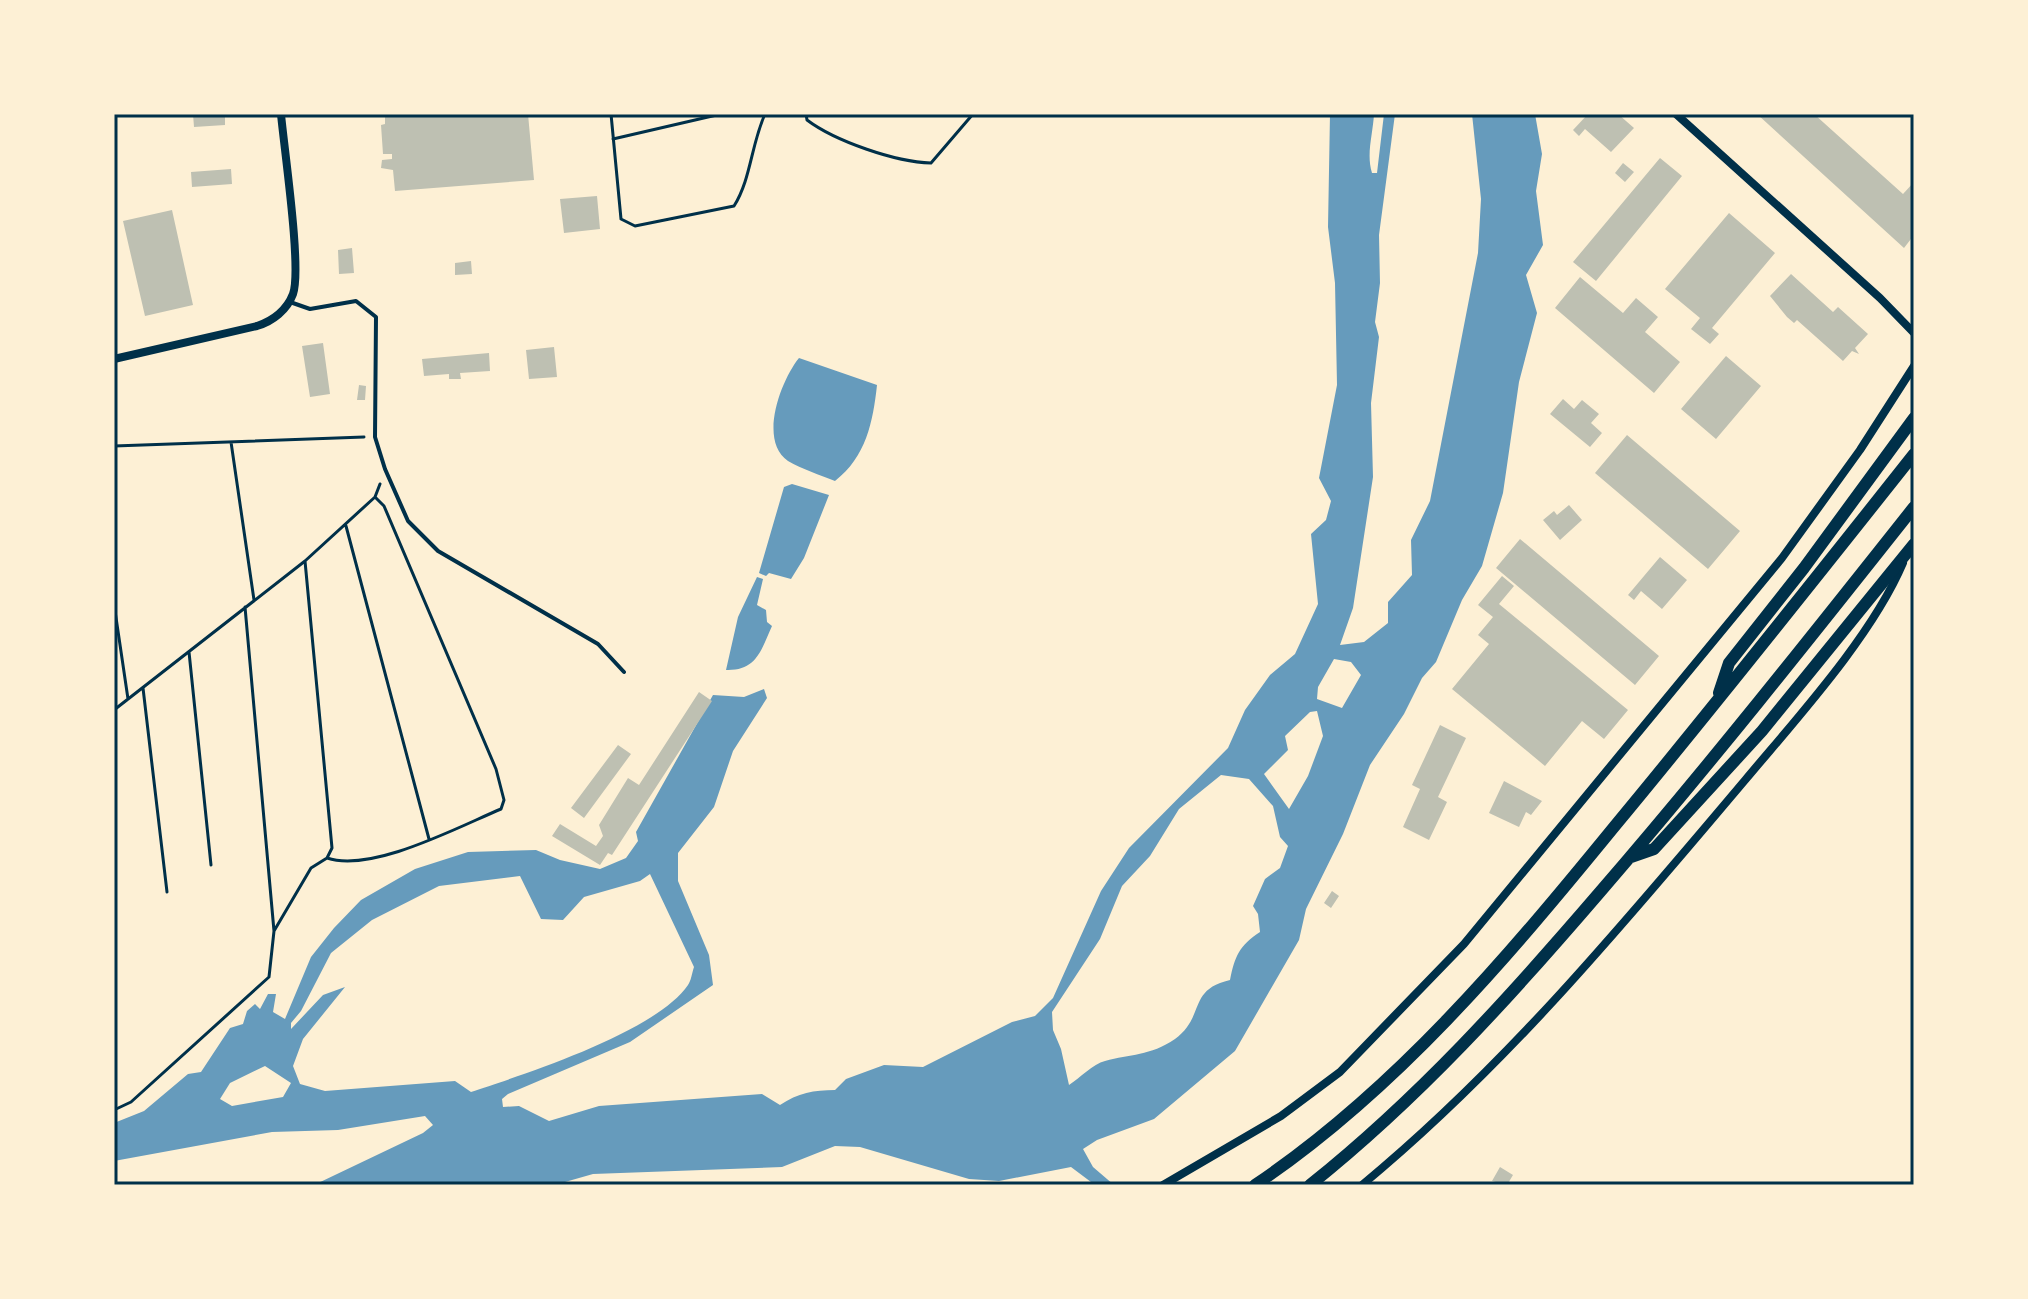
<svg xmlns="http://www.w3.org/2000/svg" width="2028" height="1299" font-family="'Public Sans',sans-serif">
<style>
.water{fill:#669bbc;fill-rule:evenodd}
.building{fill:#bec0b2}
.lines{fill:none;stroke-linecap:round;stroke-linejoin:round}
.path{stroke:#003049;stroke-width:3}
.service{stroke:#003049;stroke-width:4}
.minor{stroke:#003049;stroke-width:8}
.trunk{stroke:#003049;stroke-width:12}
.neatline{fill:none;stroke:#003049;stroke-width:3}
</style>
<rect width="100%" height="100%" fill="#fdf0d5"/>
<path class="water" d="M1330,114H1374C1373,134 1366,154 1372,173H1377L1384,114H1395L1379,235L1380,283L1375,322L1379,337L1371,403L1373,477L1353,608L1340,645L1364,642L1388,623V602L1412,575L1411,540L1430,501L1478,253L1481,199L1472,114H1535L1542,154L1536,191L1543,245L1526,275L1537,313L1519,382L1503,493L1482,566L1462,600L1436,662L1422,678L1404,714L1370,765L1343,834L1306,909L1299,940L1235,1051L1154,1119L1097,1140L1083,1149L1093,1167L1114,1185H1095L1071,1167L999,1181L969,1179L860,1147L835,1146L782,1167L593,1174L558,1184L314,1185L423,1133L433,1125L425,1116L338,1130L272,1132L114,1161V1123L144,1111L188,1074L201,1072L230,1028L243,1024L247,1011L255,1004L260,1009L268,994H276L273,1012L285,1019L311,957L334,928L361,900L415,869L468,852L536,850L560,860L600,869L626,858L638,841L636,832L713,695L744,697L764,689L767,698L733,751L714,807L678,853V881L709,955L713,985L630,1042L508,1094L502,1099L503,1107L519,1106L549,1121L599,1106L762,1094L780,1105C798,1093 814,1090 835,1090L846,1079L884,1065L923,1067L1012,1022L1035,1016L1053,998L1101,891L1129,848L1228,748L1245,710L1270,675L1295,654L1318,604L1311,534L1326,520L1331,501L1319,478L1337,385L1335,283L1328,227ZM1334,659L1351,662L1361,675L1342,708L1317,699L1318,687ZM1317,711L1323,736L1308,776L1289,809L1264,774L1288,750L1285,736L1310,712ZM1221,775L1249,779L1273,806L1280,837L1288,846L1280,868L1265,879L1253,906L1258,914L1260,932C1239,946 1235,956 1230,980C1187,990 1206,1016 1175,1039C1150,1056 1130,1054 1105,1061C1093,1064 1080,1078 1069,1085L1061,1049L1053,1030L1052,1012L1100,939L1122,886L1150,856L1179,809ZM650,874L694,967C692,973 691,981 688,985C656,1032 525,1074 471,1092L455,1081L325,1091L300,1084L293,1066L303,1039L345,987L323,995L291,1029V1023L301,1011L331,953L372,920L439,886L520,876L541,919L563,920L584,897L640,881ZM265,1066L291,1083L283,1097L232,1106L220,1099L230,1083Z
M799,358L877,385C873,422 866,457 835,481C820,475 802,469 788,461C758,441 781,380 799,358Z
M792,484L829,495L804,558L791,579L769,573L766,576L759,573L784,487Z
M757,577L763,579L757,605L766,610L767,622L772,626C761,650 757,671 726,670L738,617Z"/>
<path class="building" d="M193,114H225V125L194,127Z
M385,114H528L534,180L395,191L393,170L381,168L382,160L392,159V154H383L381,125L385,124Z
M1588,114H1618L1634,128L1611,152L1585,129L1579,136L1573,130Z
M1757,114H1814L1903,194L1914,182V235L1904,248Z
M1660,158L1682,176L1596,281L1573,262Z
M1623,163L1634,172L1625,182L1615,173Z
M231,169L232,184L192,187L191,172Z
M597,196L600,229L564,233L560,199Z
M172,210L193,305L145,316L123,221Z
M1729,213L1775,253L1712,328L1719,334L1710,344L1691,329L1700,318L1665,289Z
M352,248L354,273L339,274L338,250Z
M471,261L472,274L455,275V263Z
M1791,274L1833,312L1838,307L1868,334L1855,348L1859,354L1852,351L1843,361L1797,320L1794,323L1787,317L1770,296Z
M1580,277L1623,313L1636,298L1658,317L1645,332L1680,362L1654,393L1555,308Z
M323,343L330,394L310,397L302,346Z
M554,347L557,377L529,379L526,350Z
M489,353L490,371L460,373L461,379H449V374L424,376L422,359Z
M1726,356L1761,386L1716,439L1681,409Z
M359,385L366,386L365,400H357Z
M1563,399L1574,409L1582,400L1599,414L1591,423L1602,433L1590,447L1550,414Z
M1627,435L1740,531L1708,569L1595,473Z
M1569,505L1582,520L1560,540L1543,520L1554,511L1557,515Z
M1520,539L1659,656L1635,685L1496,568Z
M1660,557L1687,580L1662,609L1641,591L1634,600L1628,595Z
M1502,576L1514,586L1499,604L1628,710L1604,739L1582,721L1545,766L1452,689L1489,644L1478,635L1493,617L1478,605Z
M699,692L712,701L612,855L608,853L600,865L552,836L560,824L596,846L603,836L599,825L628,778L639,785Z
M1440,725L1466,738L1438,797L1447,802L1429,840L1403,827L1420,789L1412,785Z
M618,745L631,754L584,818L571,808Z
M1504,781L1542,801L1531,815L1526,812L1519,827L1489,813Z
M1332,891L1339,896L1331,908L1324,903Z
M1500,1167L1513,1175L1507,1185L1492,1181Z"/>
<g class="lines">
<path class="path" d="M611,114L621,219L635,226L734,206C751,179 751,145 765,114
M806,114L807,120C835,141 895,162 931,163L973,114
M613,139L721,114
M231,442L254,600
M114,446L364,437
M346,526L429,839
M114,604L128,699
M189,652L211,865
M143,688L167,892
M114,710L305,561L375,497L380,484
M327,858C372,873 458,827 501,809L504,800L496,769L384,506L375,497
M274,931L311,868L327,858L332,848L305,561
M114,1110L131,1102L269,977L274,931L245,607"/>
<path class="service" d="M290,302L310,309L356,301L376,317L375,437L385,469L408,521L438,551L598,644L624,672"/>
<path class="minor" d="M1676,114L1880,298L1914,333
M114,359L257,326C273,321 287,310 293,294C302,269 284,148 281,114
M1163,1185L1281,1116L1340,1072L1464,944L1782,558L1860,450L1914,366
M1362,1185C1506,1066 1626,921 1746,779C1797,718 1872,636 1903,563"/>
<path class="trunk" d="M1719,693L1729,663L1804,568L1914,418
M1631,857L1654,849L1762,731L1914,544
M1255,1185C1396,1090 1507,958 1614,827C1716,704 1815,579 1914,454
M1310,1185C1419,1098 1509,998 1600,892C1708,767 1811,637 1914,507"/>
</g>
<rect width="2028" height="1299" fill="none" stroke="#fdf0d5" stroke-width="232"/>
<rect x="116" y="116" width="1796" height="1067" class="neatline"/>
</svg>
